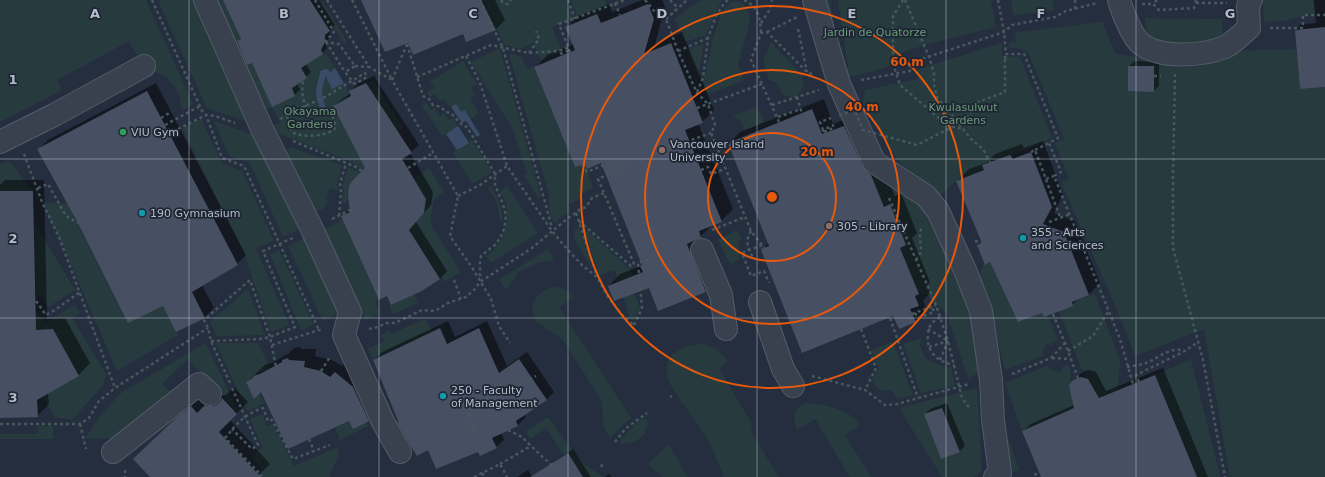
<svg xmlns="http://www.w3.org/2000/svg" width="1325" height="477" font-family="'DejaVu Sans',sans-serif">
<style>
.green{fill:#273b3f}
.water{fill:#3a4b67}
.shadow{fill:#0007}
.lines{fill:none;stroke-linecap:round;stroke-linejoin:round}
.stream{stroke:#3a4b67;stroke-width:6}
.building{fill:#465062}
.minor-casing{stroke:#545c69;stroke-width:24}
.path{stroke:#45585c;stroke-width:2.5;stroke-dasharray:3 3;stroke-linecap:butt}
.minor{stroke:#39414e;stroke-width:22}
.path-bridge{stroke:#45585c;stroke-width:2.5;stroke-dasharray:3 3;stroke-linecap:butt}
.grid{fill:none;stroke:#b5bcc9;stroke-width:1;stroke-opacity:0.55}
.ring{fill:none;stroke:#e8590c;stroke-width:2}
.leisure-dot{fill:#2e9e5b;stroke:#1e2634;stroke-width:1.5}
.education-dot{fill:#8d6e63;stroke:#1e2634;stroke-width:1.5}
.culture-dot{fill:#0f9aa8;stroke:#1e2634;stroke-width:1.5}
.labels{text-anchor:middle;stroke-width:3.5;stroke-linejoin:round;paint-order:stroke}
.park-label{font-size:11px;fill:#6c9a79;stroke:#1e2634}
.poi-label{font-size:11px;fill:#b5bcc9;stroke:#1e2634;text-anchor:start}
.grid-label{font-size:13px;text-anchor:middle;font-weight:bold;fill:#b5bcc9;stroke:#1e2634;stroke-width:3.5;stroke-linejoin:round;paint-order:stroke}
.centre{fill:#e8590c;stroke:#1e2634;stroke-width:2}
.ring-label{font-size:12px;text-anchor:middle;font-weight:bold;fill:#e8590c;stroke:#1e2634;stroke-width:3.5;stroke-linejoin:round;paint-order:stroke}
</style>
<rect width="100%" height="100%" fill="#252e3e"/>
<path class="green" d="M0,0H146L193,104L183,110L181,107L180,98L175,87L166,77L144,66L129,41L57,80L62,90L0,122Z
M161,0H193L249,122L207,108L158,1Z
M216,0H223L241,39L235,42Z
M481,0H566L573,18L552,27L562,52L542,60L533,43L520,49L505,45Z
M571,0H605L607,6L577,17Z
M701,0H722L706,35L685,42L675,19Z
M817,0H830L840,60Z
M838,0H991L996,27L928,44L900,53L902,63L842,79L840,71L848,67Z
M1011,0H1053L1054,11L1013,15Z
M1263,0H1313L1314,13L1283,21L1264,22Z
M322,1L347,42L344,43L319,3Z
M734,1L741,2L743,4L749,13L750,18L748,29L738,65L744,80L709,94L704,89V80L712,43L721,13L730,3Z
M1145,18L1222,19L1224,51L1296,49L1300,89L1325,87V477H1230L1204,329L1135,356L1115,305L1061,182L1069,179L1055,143L1064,139L1028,52L1017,48H1009V43L1016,42L1015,33L1102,22L1115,53L1150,60Z
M771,42L802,75C806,85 802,94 793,98L782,94L776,82L769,80L763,61Z
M704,43L698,77L687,50Z
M1002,43V56L1020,57L1052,138L1030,148L982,165L984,170L956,181L941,195L899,162L863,103L865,90L918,79L916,70Z
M499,49L502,56L541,197L539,198L524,175L527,173L512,128L471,62Z
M509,53L522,57L527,69L534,67L575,167L585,163L593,188L580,194L582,198L568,205L571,211L565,214L555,223L550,215L549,195Z
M323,54L324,56L326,54L351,96L333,106L367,172L364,173L358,166L350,161L277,133L273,126L281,123L272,107L267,109L246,66L252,63L272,106L290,85L301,68Z
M463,61L477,84L471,87L475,95L470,98L479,113L470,119L465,110L461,112L451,107L450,108L444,99L439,101L435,94L430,97L427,92L434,88L430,81Z
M373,80L403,127L397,132L367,84Z
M426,102L431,110L435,107L440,116L444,113L448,120L453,118L458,126L442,136L422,105Z
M755,107L760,112L764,122L744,131L740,120L733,116Z
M201,119L222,163L242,171L274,241L256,248L289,325L271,332L245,256L182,128Z
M214,121L256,136L300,229L283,237L250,163L229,156Z
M850,124L892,176L906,193L925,211L934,232L956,275L963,285L972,320L981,372L968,378L947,314L928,295L919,294L900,248L906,245L890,204L884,207Z
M472,140L492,172L472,184L453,152Z
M290,147L342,165L337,185L339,191L330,188L326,199L328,200L325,208L315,212L287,152Z
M8,161L11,163L33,191H0V164Z
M348,167L358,171L360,175C353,179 349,184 348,192C347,197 349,198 346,203H342C343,199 342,195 344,191L342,185Z
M429,168L444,192L434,199L431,214V225L461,272L444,282L442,278L440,279L403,221L426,199L414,178Z
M491,186C498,197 503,207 502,221H500L497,203L488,187Z
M507,186L538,233L491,263L486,256L494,250L501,240L507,221L506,203L500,191Z
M42,202L68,204L128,323L163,306L178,335L117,371L59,237Z
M343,220L379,300L375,302L380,314L365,320L323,230Z
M34,222L75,290L48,307L41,295H36Z
M583,227L630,269L633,274L630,280L640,308L633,321L630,318L615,270L599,275Z
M579,228L593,270L575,241L574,231Z
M737,230L741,239L738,244L740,259L730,264L718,240Z
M304,238L339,313L323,321L288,246Z
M548,249L554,260L538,263L519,272L506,290L499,280Z
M279,250L314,325L301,330L270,254Z
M990,262L1018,322L1042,313L1044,317L1048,316L1058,340L1054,342L1051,345L1047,343L1044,348L1042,356L1005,370L995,330L979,277L983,265Z
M550,287C561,287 566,288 574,297L559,307L631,418L610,438L605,430L603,423L602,401L563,340L536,321L533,313L532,305L539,294Z
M248,289L265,335L216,336L210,322Z
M414,294L418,303L393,314L389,306Z
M1095,294L1120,361L1117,391L1091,401C1091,393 1093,382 1085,378L1059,311L1073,306L1072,302Z
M75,305L80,313L72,318L106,374L104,384L72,420L55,417L42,397L79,376L53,330H36V311L45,323Z
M425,319L432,332L373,359L368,349L384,341L381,335L389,331L391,334Z
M922,338L920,345L925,358L941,366L951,367L955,386L921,393L903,344Z
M893,342L913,395L898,399L892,391L879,390L872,381L878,367L871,350Z
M206,343L239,414L188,359L162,384L170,391L124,434L117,438H85L100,416L121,393Z
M216,343H258L269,366L267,372L246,382L250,391L257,388L264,403L247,411Z
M703,344C718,349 719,349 728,362L719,368L752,424L751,430L754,437L779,477H724C718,461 709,441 700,427C693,417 685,407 678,397C676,393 672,388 670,384C658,357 679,345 703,344Z
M1191,359L1220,477H1197L1155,375Z
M1068,365L1071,373L1069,387L1070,392L1080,405L1022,431L1005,383L1047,366L1054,371L1061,373L1062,367Z
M977,388L982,471L973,477H942L899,408Z
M805,403C825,404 844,408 859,422V426L845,435L871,477H850L815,419L797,430C792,419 793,408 805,403Z
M359,406L368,426L340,440L335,428L349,421L353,429L363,424Z
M999,412L1020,471H1003Z
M262,414L267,426L273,424L294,466L338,447C340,460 332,465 330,477H259L261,475L258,466L252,457L257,451L263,448L250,419Z
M548,417C559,432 570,449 583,463C589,469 599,472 603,477H583L575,465L572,467L546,428L530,439L526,431Z
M643,418L648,420C647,437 637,443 621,444L620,440L634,425Z
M38,426H53V439H0V434H38Z
M667,445L670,447L688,477H663L647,464L655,458Z"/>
<path class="water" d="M335,68L344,83L332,89L326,77Z
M456,104L461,112L465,110L480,135L477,137L466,121L462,123L451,107Z
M458,126L469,143L457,150L446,134Z"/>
<path class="shadow" d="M224,0H319L335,25L330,30V36L326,45L327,48L322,53L306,64L311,72L306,77L297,83L300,90L294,95L253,62L238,41L241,38Z
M363,0H495L505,20L496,29L467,41L463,33L409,42Z
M642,0H662L665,7L655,44L682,32L714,110L702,122L698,123L733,209L721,221L712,225L700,237L717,279L705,291L649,286H609L620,274L641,266L643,264L601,162L536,67L547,55L574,44L567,27L578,16L609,4L612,12Z
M1314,0H1325V86L1296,30L1301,24L1316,23Z
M1135,61L1159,62V86L1153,91L1129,66Z
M374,76L419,145L410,153L433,192L431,205L416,222L447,271L440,279L342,216L350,209L366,168L334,106L342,99L351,93L350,92L357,84Z
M156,83L246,255L237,264L202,285L214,308L205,317L177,331L164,305L79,223L39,149L48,140Z
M824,99L833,124L856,115L882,163L895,196L901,193L917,233L912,238L930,282L927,285L930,293L923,301L927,310L915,322L894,315L762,250L769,243L729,144L740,132Z
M1043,141L1063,195L1054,213L1075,221L1100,283L1089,294L1080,298L1072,305L1042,311L990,261L978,245L982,241L957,181L969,169L986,163L995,154L1022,144L1024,148Z
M5,180H44L47,319L65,318L90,363L79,375L48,392L49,404L37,416L0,415V185Z
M448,321L455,337L487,321L507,366L527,352L554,392L546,400L524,414L526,417L518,425L501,433L504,440L496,447L479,451L429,449L418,454L398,421L399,419L374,360L382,352Z
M300,347L301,349H316L315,356L332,360L342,366L347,361L380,409L368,421L261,390L247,382L266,364L272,363L289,353L294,348Z
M1163,368L1208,477H1042L1023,431L1031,424L1074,405L1072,382L1080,374L1084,371L1089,370L1096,372L1106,391Z
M234,387L248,402L230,420L270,464L257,477H151L145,448L189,407L203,395H226Z
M947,403L965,446L960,451L942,458L925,414L930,409Z
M573,449L591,477H517L528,470L532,476Z
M609,474L612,477H605Z"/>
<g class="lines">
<path class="stream" d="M322,113C324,105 319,100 319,93C319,86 322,79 323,73L326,72L328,74"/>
</g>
<path class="building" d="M223,0H310L330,31L325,35V42L321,50L323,54L301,68L307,78L292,88L295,96L272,107L252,63L247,65L237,41L241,39Z
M361,0H481L496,30L466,42L463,34L413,55L408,43L385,52Z
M648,4L654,19L644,54L671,43L703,123L685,130L722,222L699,231L701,238L697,239L687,244L706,292L658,311L649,288L614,301L608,286L643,272L640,266L642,265L601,163L587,169L585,164L575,167L534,67L575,50L565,27L597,14L601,23Z
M1325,27V87L1300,89L1295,30Z
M1128,66H1154V92L1128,91Z
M366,83L412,153L402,159L426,199L424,213L409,230L440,279L422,291L391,305L387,296L379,300L341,216L350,212L348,196L349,186L352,181L365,168L333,106L351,96L349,91Z
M147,91L238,265L192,292L205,318L176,332L163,306L128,323L78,223L37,149Z
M812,109L822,134L844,126L863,167L871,175L884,207L890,204L906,245L900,248L919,294L915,296L919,306L910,309L916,322L899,329L893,316L802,353L763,255L761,249L769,246L728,143Z
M1031,152L1052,207L1043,224L1064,232L1089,295L1072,302L1073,306L1044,317L1042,313L1018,322L990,262L985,265L977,245L982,243L956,181L984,170L982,165L1010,155L1013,159Z
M0,191H33L36,330L53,329L79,376L37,400L38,417L0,418Z
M440,328L447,344L479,328L499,373L519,359L547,400L516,421L518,426L492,438L497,448L480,456L478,452L436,469L428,450L417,456L409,443L396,420L399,423L373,360Z
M288,358L289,360L305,361L304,367L321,371L330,377L335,372L353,387L369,421L353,429L349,421L288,449L261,392L254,399L246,382L254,377L253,376L260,374L282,362V360Z
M1155,375L1197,477H1041L1022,431L1074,408L1069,386L1071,382L1075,379L1081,377L1088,379L1099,398Z
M222,398L237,414L219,432L261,477H150L133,459L176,418L191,406L197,413L205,405L208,406H214L219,403Z
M942,408L960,452L941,459L924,414Z
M568,453L583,477H530Z"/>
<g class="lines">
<g class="minor-casing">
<path id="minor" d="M205,0L262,129L312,229L350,312L344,335L383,422L400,452
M814,0L839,84L874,162L926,196L938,211L965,270L981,311L991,380L993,420L1000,473L995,477
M1119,0C1122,11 1132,37 1141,44C1161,59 1203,56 1225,47C1233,43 1242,34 1249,28L1248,6L1251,0
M0,142L54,115L144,66
M702,250L721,295L726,329
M760,302L783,369L793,386
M113,452L199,384L210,394"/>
</g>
<path class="path" d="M152,0L202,111L206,115L222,158L244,166L319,330
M315,0L334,32L325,42
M327,0L369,67L392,80
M352,0L392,80
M480,0L503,48L552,228
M501,0C503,3 504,4 508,4L511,0
M568,0L575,19
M645,0L655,12L666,19L678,51L697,93L708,104L715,125L711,133L751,231L762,245L764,248
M670,0L678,8
M744,0C759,7 760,18 761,33
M903,0L893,16V64L900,85L947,125L962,129
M905,0L929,57L934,73V85L937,97L971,139L983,149L990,162
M998,0L1004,32L1006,54H1024L1058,138L1049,143L1061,172L1054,176L1120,339L1133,384
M1075,0V9
M1157,0L1153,4L1159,10L1194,8L1197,3H1227
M1195,0L1197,3
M615,3L620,15
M1142,4H1153
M666,19L687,0
M761,23L770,9L772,0
M1270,28H1303V15H1325
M798,29L807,72
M767,32L797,17
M325,42L339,44L355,66L345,72L357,87
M326,42L345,72
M407,44L392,80L458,196L450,236L473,269L491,299L499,326L510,343
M407,44L423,96L429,99L433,105L441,107L446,112L451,113L463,126L467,127L495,174V185L503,204L506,216L504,229L501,236L496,244L481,256L480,262V281
M678,51L708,38
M570,52L559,24L625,0
M529,53L539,39L536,31
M560,54L570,50
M466,56L480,83L507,166L552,231L567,249L582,265L597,277L608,297L623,316L635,326
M1005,59L1006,54
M355,66L369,67
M1175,74L1173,174V248L1203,360L1225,477
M1154,76H1161
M417,77L491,45L529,53L559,51L569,47
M861,80L910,71L909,63L1004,32L1012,25L1055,17L1066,11L1097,3
M697,92L703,78L708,38L716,16L725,2L729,0
M797,97L802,114
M772,105L819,90
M697,108L762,84
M287,116L292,132C301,138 329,137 336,127L333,117L305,106L302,92L303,80
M778,117L801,109
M161,118L171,112
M280,119L305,106L325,97L365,73L367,77L355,84
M779,122L751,60L761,33L767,32L807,72L814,75
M165,125L200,106
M178,129L206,115L215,116L235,123
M823,130L820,122L831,118
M824,132L835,127
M824,132L823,130L834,125
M293,141L356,167L364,173
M669,148L711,133
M1035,150L1049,143
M1031,152L1035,150L1060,217
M24,154L42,202L59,237L115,388
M583,164L587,172L616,160L619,169
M408,168L433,153
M701,170L708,167L711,174L725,169
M1046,179L1054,176
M38,188L48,184L66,216L78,223
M458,196L480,185L507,166
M889,198L936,305L948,341L962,398L970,409
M576,213L597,276
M339,216L341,191L340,184L346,163
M332,219L352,209
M579,221L631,266L633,265L634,264L598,179L626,166
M1049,222L1070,214
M712,230L745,217
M975,241L982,243
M762,245L742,253L751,276L764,271L769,283
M916,260L921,252L920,236L921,228
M454,280L461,299
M36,301L46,315L55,310L80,292
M915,313L918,318L934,312L932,307
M912,314L936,305
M1053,314L1065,343L1078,378
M940,317C937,319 934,321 932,323C929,327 928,330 928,335C926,352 938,362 954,365
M890,318L918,398
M634,325L642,308L638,263L646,260L650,261
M369,329L378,327L386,323H395L422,310L435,311L448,303L466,297L474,290L480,282L532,248L568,218L573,215L579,210L586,207L592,198L604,193
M861,329L876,368L865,390
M928,329L948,341
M211,341L259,339L270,337L295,327L263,251L293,238
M272,345L319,330H323
M929,347L948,341
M1068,351L1093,336L1108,312
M1052,358L1071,359
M940,360L948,341
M1127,367C1133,366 1140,365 1146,363C1159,358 1170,346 1185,351
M321,371L330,357
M1012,374L1051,358L1065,343
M812,376L865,390L885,405L897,404L969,384
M1139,382L1136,375L1185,351L1198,342
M230,383L211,341L208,328L204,320L250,280L270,337L277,372
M232,388L258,445L252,449L232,429
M670,397L672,396
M0,424H80L89,418L99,401L115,388L208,328
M80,424L86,449
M471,430L475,428L466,408L536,376
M508,430L522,437L531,446L561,474
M309,439L314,451
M615,442L625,429L647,413
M500,464L531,446
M601,467L603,463
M125,470V477
M482,473L485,477
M1035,473L1037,477
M259,477L261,475L225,438C238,423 243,415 263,408L268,421L272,420L293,459L330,445
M474,477L500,464L507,477"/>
<use href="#minor" class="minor"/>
<path class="path-bridge" d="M839,115L855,111L863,130L917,145L964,121L978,102L1005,92V59
M751,231C745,240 747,250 754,258"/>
</g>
<path class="grid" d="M189,0V477M379,0V477M568,0V477M757,0V477M946,0V477M1136,0V477M0,159H1325M0,318H1325"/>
<g class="ring">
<circle cx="772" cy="197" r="64"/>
<circle cx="772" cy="197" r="127"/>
<circle cx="772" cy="197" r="191"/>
</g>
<circle class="leisure-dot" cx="123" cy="132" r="4"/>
<g class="education-dot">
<circle cx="662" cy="150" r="4"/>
<circle cx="829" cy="226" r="4"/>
</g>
<g class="culture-dot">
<circle cx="142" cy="213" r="4"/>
<circle cx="1023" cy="238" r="4"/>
<circle cx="443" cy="396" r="4"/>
</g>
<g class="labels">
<g class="park-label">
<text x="875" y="36">Jardin de Quatorze</text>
<text x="963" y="111">Kwulasulwut<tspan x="963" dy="13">Gardens</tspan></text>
<text x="310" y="115">Okayama<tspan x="310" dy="13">Gardens</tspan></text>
</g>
<g class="poi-label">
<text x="131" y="136">VIU Gym</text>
<text x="670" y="148">Vancouver Island<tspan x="670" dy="13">University</tspan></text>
<text x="150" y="217">190 Gymnasium</text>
<text x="837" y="230">305 - Library</text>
<text x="1031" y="236">355 - Arts<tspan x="1031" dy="13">and Sciences</tspan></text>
<text x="451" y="394">250 - Faculty<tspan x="451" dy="13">of Management</tspan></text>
</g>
</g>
<g class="grid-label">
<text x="95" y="18">A</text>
<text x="284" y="18">B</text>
<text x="473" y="18">C</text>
<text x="662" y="18">D</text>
<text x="852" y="18">E</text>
<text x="1041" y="18">F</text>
<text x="1230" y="18">G</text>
<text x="13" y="84">1</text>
<text x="13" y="243">2</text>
<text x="13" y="402">3</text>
</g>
<circle cx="772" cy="197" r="6" class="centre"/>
<g class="ring-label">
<text x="907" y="66">60 m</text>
<text x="862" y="111">40 m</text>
<text x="817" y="156">20 m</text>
</g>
</svg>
